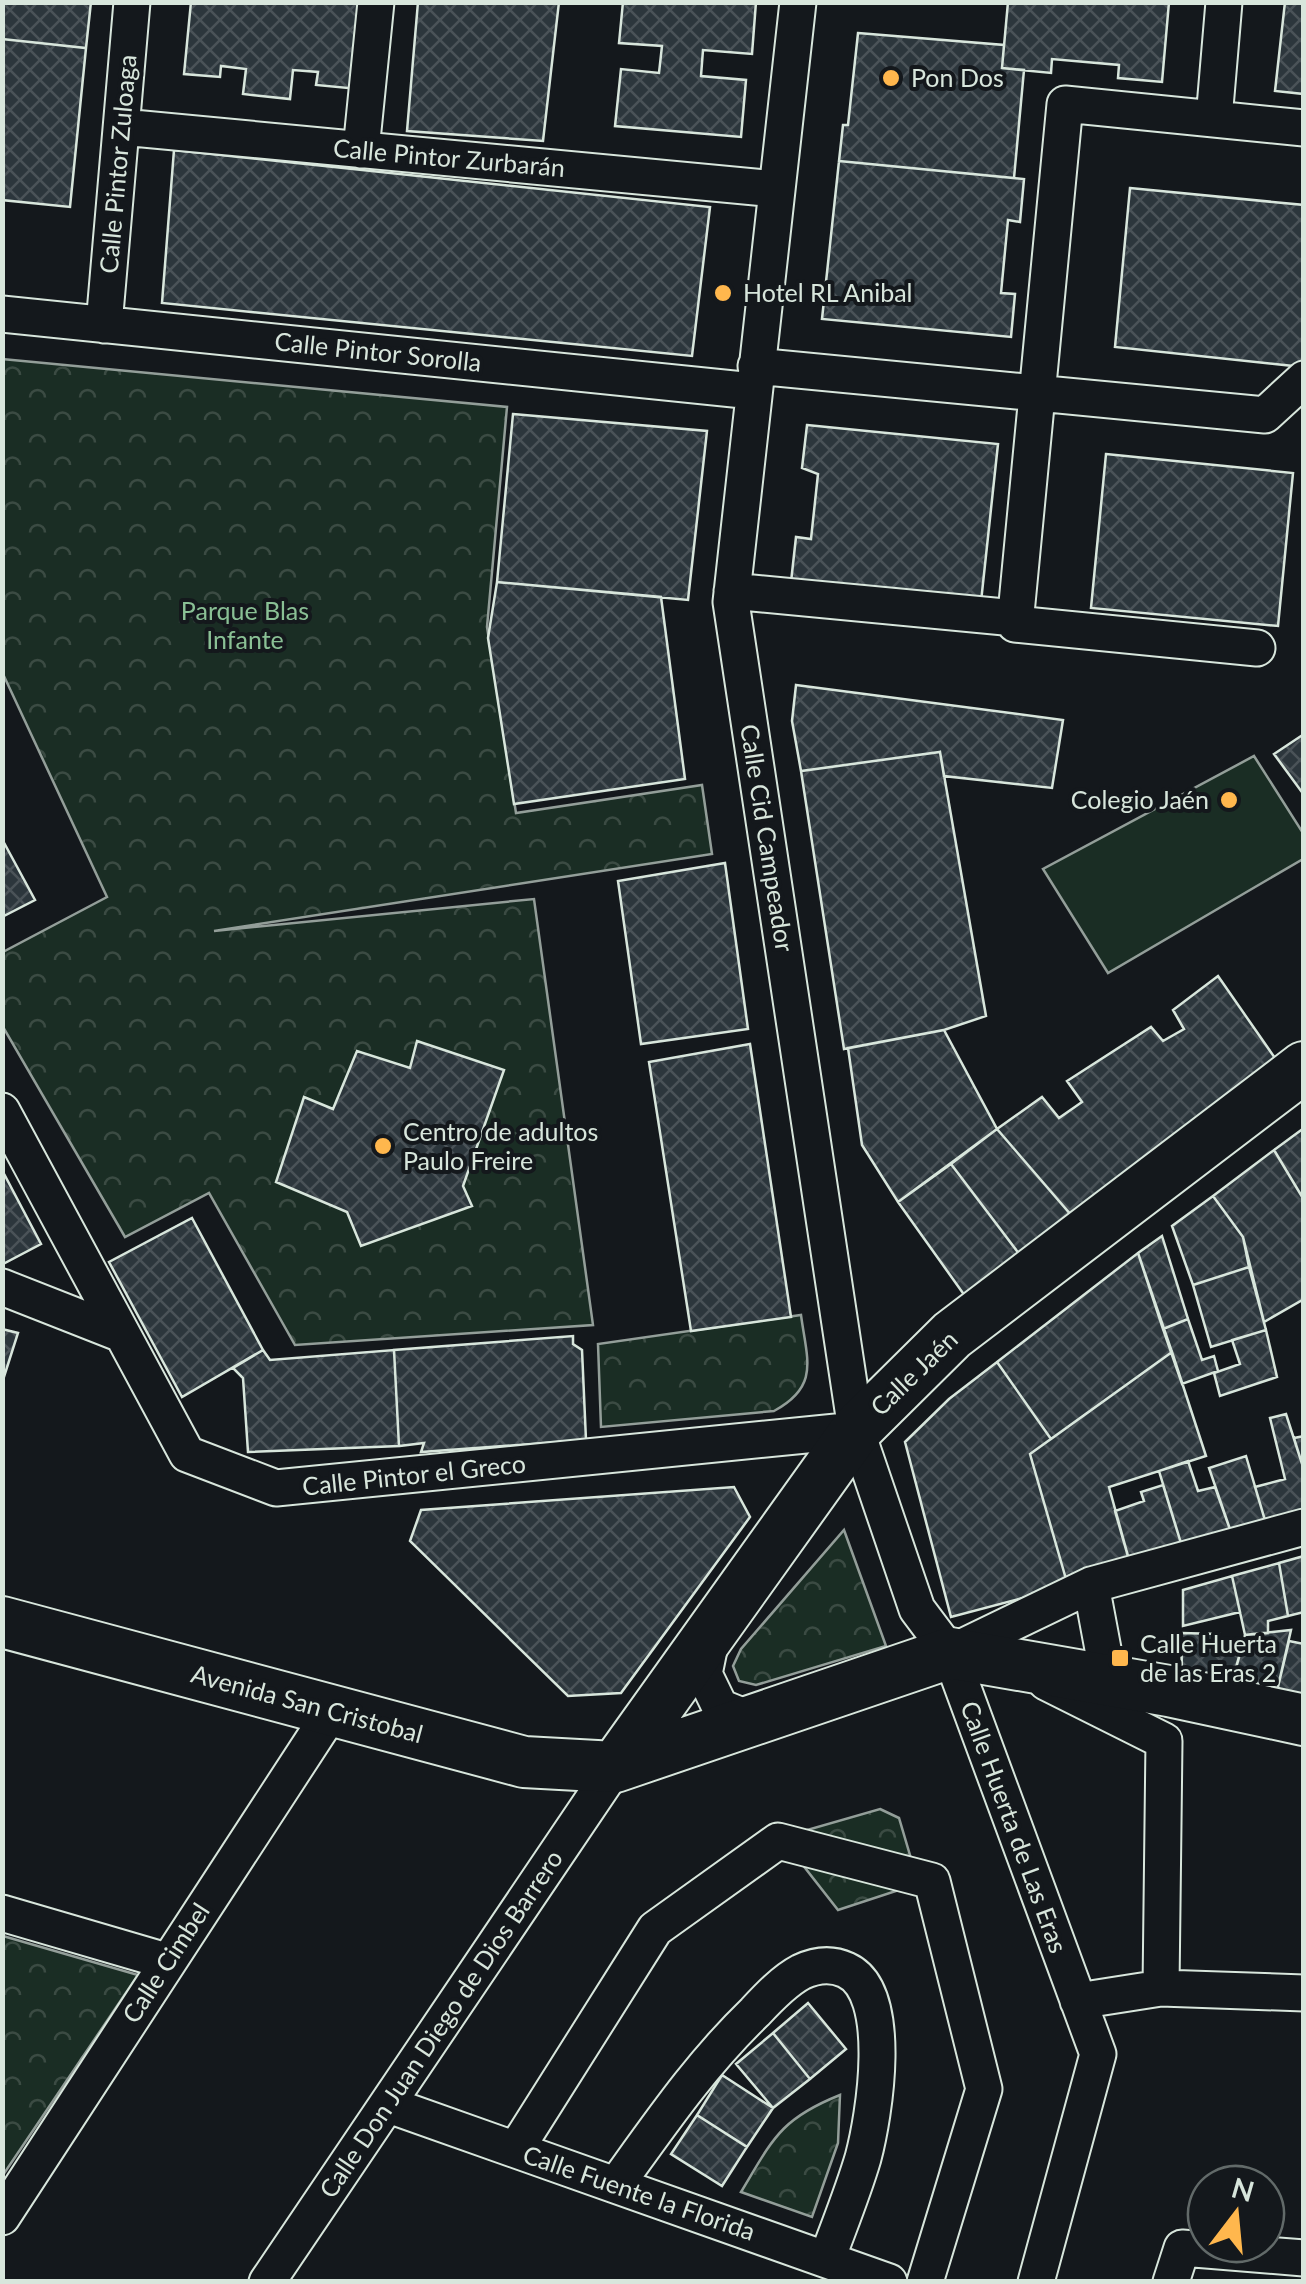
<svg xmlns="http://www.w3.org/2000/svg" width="1306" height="2284" font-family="Lato,sans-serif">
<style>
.forest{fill:url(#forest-crowns);stroke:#939e99;stroke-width:2.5}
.pitch{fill:#1a2d24;stroke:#939e99;stroke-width:2.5}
.building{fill:url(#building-cross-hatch);stroke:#d8e6dc;stroke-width:2.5}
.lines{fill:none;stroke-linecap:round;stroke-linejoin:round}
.street-casing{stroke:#d8e6dc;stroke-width:39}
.secondary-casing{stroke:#d8e6dc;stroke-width:54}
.street{stroke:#14181c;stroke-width:35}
.secondary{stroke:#14181c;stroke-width:50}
.poi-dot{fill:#ffb74d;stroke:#14181c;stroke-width:4}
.labels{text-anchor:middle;stroke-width:8;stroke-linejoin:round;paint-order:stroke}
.poi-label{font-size:25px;fill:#d8e6dc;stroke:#14181c;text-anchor:start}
.street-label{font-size:25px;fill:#d8e6dc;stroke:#14181c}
.park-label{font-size:25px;fill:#8ac095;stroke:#14181c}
</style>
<defs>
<pattern id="forest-crowns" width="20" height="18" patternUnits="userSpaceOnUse" patternTransform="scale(2.5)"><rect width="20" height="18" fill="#1a2d24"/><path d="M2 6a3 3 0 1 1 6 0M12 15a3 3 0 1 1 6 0" fill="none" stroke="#3b4b43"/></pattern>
<pattern id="building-cross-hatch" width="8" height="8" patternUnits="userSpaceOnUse" patternTransform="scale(2.5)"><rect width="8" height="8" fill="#2c363c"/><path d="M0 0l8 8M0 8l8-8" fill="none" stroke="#4a5358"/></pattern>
</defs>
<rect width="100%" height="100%" fill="#14181c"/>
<path class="forest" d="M2,359L507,407L487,627L516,813L702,785L712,854L214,931L534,899L593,1325L295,1345L209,1193L125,1237L3,1027V952L107,897L3,674Z
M801,1315C807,1360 820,1386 774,1411L601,1427L598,1344Z
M844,1530L886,1646L756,1685L739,1681L733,1666L741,1649Z
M880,1809L899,1818L912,1862L899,1890L838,1910L795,1855L807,1830Z
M3,1936L138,1975L3,2175L2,1936Z
M840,2095L838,2143L812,2217L741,2192C773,2139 780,2119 840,2095Z"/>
<path class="pitch" d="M1254,756L1303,833V859L1108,973L1043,869Z"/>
<path class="building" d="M2,2H91L86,48L2,39Z
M191,2H367L358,89L316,85L318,72L293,70L290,99L243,94L246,69L221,66L220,77L184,74Z
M418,2H559L543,141L407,131Z
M623,2H756L752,54L703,50L701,76L746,80L741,137L615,126L621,69L659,73L662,46L619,43Z
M1008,2H1169L1162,82L1118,78L1119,65L1052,59L1051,73L1002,68Z
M1285,2H1304V94L1275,91Z
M858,33L1004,45L1002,68L1024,70L1014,178L839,161L843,125H848Z
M2,39L86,48L70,207L2,200Z
M174,150L710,207L692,356L162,303Z
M839,161L1024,179L1020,222L1008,220L1001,293L1015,294L1011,337L822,319Z
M1130,188L1304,205L1303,367L1115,347Z
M513,414L707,431L688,600L497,582Z
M807,425L998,444L981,602L791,582L796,537L811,539L818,474L802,468Z
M1106,454L1293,473L1278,626L1091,608Z
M497,582L661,597L685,779L514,804L488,638Z
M796,685L1063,720L1052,788L944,776L940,752L801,771L792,721Z
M1304,734V795L1274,754Z
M940,752L986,1016L944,1030L844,1049L801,771Z
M2,839L35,900L2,917Z
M725,863L748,1029L641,1044L618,881Z
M1218,976L1277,1061L1072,1216L997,1129L1042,1097L1059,1118L1082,1102L1067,1081L1151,1027L1163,1041L1184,1029L1173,1010Z
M944,1030L997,1129L898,1202L862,1145L848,1048Z
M417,1041L504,1070L463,1186L472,1206L361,1246L347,1212L276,1182L304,1097L333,1109L357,1051L410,1068Z
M750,1044L791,1317L691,1331L649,1062Z
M1304,1128V1200L1274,1150Z
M997,1129L1072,1216L1020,1255L951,1164Z
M1274,1150L1304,1200V1299L1264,1322L1243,1237L1213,1196Z
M951,1164L1020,1255L965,1296L898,1202Z
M2,1170L41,1244L3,1264H2Z
M1213,1196L1243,1237L1249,1267L1193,1285L1172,1226Z
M192,1218L263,1350L182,1397L109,1262Z
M1162,1236L1188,1319L1163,1329L1138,1253Z
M1138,1253L1172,1352L1051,1439L997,1362Z
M1249,1267L1266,1330L1211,1347L1193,1285Z
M1188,1319L1202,1360L1214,1356L1218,1371L1182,1384L1163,1329Z
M2,1329L18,1333L2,1383Z
M1266,1330L1277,1377L1220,1396L1214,1373L1240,1364L1232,1340Z
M573,1336V1344L582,1350L586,1440L421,1452L424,1443L399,1446L394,1350Z
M263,1350L270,1360L394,1350L399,1446L248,1452L243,1378L233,1368Z
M1172,1352L1206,1456L1109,1487L1131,1567L1068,1586L1030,1454Z
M997,1362L1051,1439L1030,1454L1068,1586L951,1617L905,1442L949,1399Z
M1286,1414L1304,1470V1516L1267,1527L1255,1487L1285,1479L1270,1418Z
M1304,1436V1470L1294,1438Z
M1246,1456L1267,1527L1233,1538L1209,1468Z
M1188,1461L1198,1491L1215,1487L1233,1538L1184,1553L1159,1471Z
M1163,1485L1184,1553L1131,1567L1115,1511L1144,1501L1141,1492Z
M734,1487L750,1517L621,1693L568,1696L410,1541L421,1510Z
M1304,1556V1612L1288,1616L1279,1563Z
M1279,1563L1288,1616L1268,1621V1633L1245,1635L1232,1576Z
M1232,1576L1240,1612L1183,1626V1590Z
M1291,1630L1277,1691L1232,1682L1245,1635Z
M1181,1633L1219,1634L1218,1649L1240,1654L1232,1682L1182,1672Z
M1289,1641L1304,1644V1696L1277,1691Z
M808,2003L846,2049L810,2079L773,2033Z
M773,2033L810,2079L773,2108L736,2064Z
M722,2075L773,2108L747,2147L697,2115Z
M697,2115L747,2147L722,2186L671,2154Z"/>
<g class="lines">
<g class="street-casing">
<path id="street" d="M798,2L731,602L856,1430L917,1609L950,1653L1098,2054L1036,2282
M1224,2L1214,119L1065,104L1015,624L1257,648
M1214,119L1304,128
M122,127L776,189
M361,150L376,2
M2,314L753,391
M104,325L132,2
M756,366L1265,415L1304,379
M732,591L1015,618
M2,1111L187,1454L276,1488L856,1430
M2,1287L119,1333
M1091,1585L1109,1681
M712,1635L704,1674L720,1707L752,1720
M950,1653L1091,1585L1304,1527
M1046,1682L1164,1741L1161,1988
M2,1913L166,1961
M1078,2001L1161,1988L1304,1993
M389,2105L889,2282
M516,2149L655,1929L778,1841L932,1881L984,2089L925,2282
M616,2185C660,2124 701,2064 755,2012C768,1998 784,1981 801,1972C816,1965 831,1963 846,1970C895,1992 874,2117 863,2158C853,2192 839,2226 827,2259
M2,2217L332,1711
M267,2282L615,1767
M1171,2282L1182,2248L1304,2258"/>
</g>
<g class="secondary-casing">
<path id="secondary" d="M2,1622L524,1762L615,1767L950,1653L1169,1691L1304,1720
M615,1767L856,1430L952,1335L1304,1067"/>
</g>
<use href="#street" class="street"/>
<use href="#secondary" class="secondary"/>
</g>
<g class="poi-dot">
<circle cx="891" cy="78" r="10"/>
<circle cx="723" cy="293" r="10"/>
<circle cx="1229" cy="800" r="10"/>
<circle cx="383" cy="1146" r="10"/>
<rect x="1110" y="1648" width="20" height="20" rx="5"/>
</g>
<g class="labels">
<g class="poi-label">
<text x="911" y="87">Pon Dos</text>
<text x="743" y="302">Hotel RL Anibal</text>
<text x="1209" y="809" text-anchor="end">Colegio Jaén</text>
<text x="403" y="1141">Centro de adultos<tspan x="403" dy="29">Paulo Freire</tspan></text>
<text x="1140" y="1653">Calle Huerta<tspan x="1140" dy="29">de las Eras 2</tspan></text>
</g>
<g class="street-label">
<text transform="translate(449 158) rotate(5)" y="9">Calle Pintor Zurbarán</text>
<text transform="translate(118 164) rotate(-85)" y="9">Calle Pintor Zuloaga</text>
<text transform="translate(378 352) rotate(6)" y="9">Calle Pintor Sorolla</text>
<text transform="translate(767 838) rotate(81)" y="9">Calle Cid Campeador</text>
<text transform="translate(914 1373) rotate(-44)" y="9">Calle Jaén</text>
<text transform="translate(414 1475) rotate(-6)" y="9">Calle Pintor el Greco</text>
<text transform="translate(307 1704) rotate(15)" y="9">Avenida San Cristobal</text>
<text transform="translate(1014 1827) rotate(70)" y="9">Calle Huerta de Las Eras</text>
<text transform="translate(166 1963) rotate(-57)" y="9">Calle Cimbel</text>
<text transform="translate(441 2024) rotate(-56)" y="9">Calle Don Juan Diego de Dios Barrero</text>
<text transform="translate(639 2193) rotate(19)" y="9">Calle Fuente la Florida</text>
</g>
<g class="park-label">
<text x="245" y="620">Parque Blas<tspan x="245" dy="29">Infante</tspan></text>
</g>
</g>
<rect width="1306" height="2284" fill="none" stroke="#d8e6dc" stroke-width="10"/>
<g transform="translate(1236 2214) rotate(16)"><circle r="48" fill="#14181c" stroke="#626a69" stroke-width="2.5"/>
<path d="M0-8L18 38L0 25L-18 38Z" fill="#ffb74d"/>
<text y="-15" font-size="28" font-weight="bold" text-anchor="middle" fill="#d8e6dc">N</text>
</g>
</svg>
